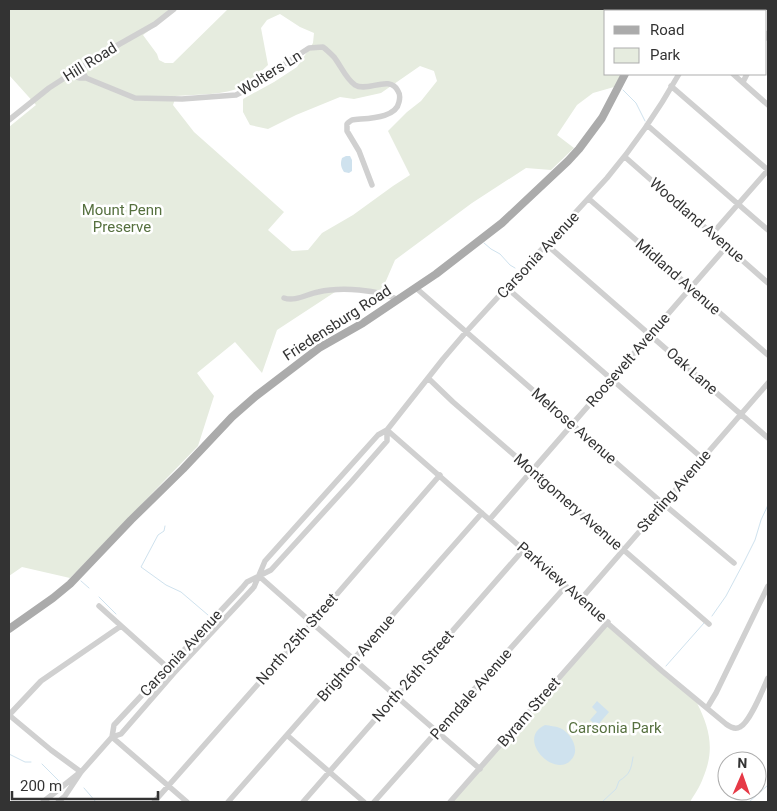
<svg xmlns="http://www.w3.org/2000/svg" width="777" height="811" font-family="Roboto,sans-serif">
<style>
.green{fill:#e6ecdf;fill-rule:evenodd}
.water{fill:#cfe2ee}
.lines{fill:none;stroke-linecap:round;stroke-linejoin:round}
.stream{stroke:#cfe2ee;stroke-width:1}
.minor{stroke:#d0d0d0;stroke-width:5.5}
.major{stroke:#ababab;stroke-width:8}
.labels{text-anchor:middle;stroke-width:5;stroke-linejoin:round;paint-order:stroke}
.street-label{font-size:15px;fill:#333;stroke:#fff}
.park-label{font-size:15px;fill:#56703f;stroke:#fff}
</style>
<rect width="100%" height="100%" fill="#fff"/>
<path class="green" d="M9,9H178L143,35L157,54L159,60L165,63H173L228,9H647L650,11H606V74H621L614,87L593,93L577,105L557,135L574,148L551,170L526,168L472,203L395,260L382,290L335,292L277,330L262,373L235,342L197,373L214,396L198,446L70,578L22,567L9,576V127L36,105L9,75ZM280,14L300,27L314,33L313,43L297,67L274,82L243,99V112L250,125L268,129L296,115L340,97L354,99L381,93L420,66L434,71L437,81L421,101L407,112L388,131L410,175L393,186L353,215L322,233L308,250L292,251L268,230L284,212L194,132L173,105L176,96C198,94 224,96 243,86C252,81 260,72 268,65L261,28L267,20Z
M608,622L697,703C710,729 715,750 703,778C700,787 694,795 690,802H450Z"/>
<path class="water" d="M346,156H350L352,160V171L349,173L344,172C341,167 340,164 342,158Z
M597,701L609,712L597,726L590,720L597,712L592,707Z
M545,725C550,726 555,726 560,728C571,733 581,750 571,760C555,779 515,739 545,725Z"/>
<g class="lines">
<path class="stream" d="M623,90L636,103L645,121
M484,243L491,249L500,254L510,265L515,268
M165,526L164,531L158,535L141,567L166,585L181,592L208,615
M81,581L89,588
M99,597L116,614
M712,616L726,596L744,562L755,540L761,520L768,505
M666,666L704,623
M9,754L25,762H31
M42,764L59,781
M84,788L96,802
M602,802L616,789L619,781C630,774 631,770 633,757
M749,802L768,785"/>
<path class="minor" d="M712,11L714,9
M766,38L768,33
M80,68L86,78L135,98L182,99L236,95L244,91L309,48L323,47C327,50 331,54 334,57C341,66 346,79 355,85C367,93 390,74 398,91C400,94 400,98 399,102C396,119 366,118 352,120L349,122L347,124V131L359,151L372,185
M733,74L768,105
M69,75L80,78H86
M743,82L747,74
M671,86L768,170
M9,120L49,88L66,77L102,54L155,24L174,9
M647,125L768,230
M625,157L768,283
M589,199L768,355
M712,234L768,170
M547,245L768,438
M416,288L660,501L734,563
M507,288L702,458
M284,298C295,302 307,294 318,292C340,287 379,289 398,300
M428,378L453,402L709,624
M387,430L662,671L726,724C730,727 735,730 740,727C750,722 763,689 768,678
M490,519L727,246
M259,576L312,623L480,769
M581,599L768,383
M99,606L167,667
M707,708L716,693L768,586
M9,715L41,681L121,626
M9,715L51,750L81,772
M288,736L364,802
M112,737L114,725L242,588L247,582L271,570L352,481L387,441V430
M112,737L187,802
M43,802L78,774
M58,802L65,796L81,772L112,737L121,734L174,673L254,587L265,561L378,435L387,430L443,359L466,332L607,178C634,146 658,111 679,74
M154,802L312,623L440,475
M228,802L482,513
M303,802L524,549
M374,802L566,586
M450,802L608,622"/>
<path class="major" d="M658,11L659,9
M9,629L53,598L70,584L131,520L183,469L232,417L256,396L319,348L363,323L436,274L502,223L568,161L579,149L602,118L625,74"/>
</g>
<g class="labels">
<g class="street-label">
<text transform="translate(90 62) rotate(-32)" y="5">Hill Road</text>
<text transform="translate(270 73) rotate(-32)" y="5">Wolters Ln</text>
<text transform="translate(697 220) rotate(41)" y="5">Woodland Avenue</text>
<text transform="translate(538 255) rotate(-47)" y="5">Carsonia Avenue</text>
<text transform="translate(678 277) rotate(41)" y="5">Midland Avenue</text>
<text transform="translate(337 323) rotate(-33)" y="5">Friedensburg Road</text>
<text transform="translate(628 360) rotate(-49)" y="5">Roosevelt Avenue</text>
<text transform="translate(692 371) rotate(41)" y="5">Oak Lane</text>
<text transform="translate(574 426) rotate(41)" y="5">Melrose Avenue</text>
<text transform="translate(674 491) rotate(-49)" y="5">Sterling Avenue</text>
<text transform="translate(568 502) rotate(41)" y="5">Montgomery Avenue</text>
<text transform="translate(562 582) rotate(41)" y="5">Parkview Avenue</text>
<text transform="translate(297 639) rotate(-49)" y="5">North 25th Street</text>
<text transform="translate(181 653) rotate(-47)" y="5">Carsonia Avenue</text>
<text transform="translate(356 658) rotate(-49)" y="5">Brighton Avenue</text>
<text transform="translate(413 676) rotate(-49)" y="5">North 26th Street</text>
<text transform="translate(471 694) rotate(-49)" y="5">Penndale Avenue</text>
<text transform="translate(529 712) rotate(-49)" y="5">Byram Street</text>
</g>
<g class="park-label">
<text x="122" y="215">Mount Penn<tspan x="122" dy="17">Preserve</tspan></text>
<text x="615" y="733">Carsonia Park</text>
</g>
</g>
<rect width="777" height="811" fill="none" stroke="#333333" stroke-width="20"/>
<rect x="604" y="10" width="162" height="65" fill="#ffffff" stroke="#adadad"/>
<rect x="614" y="26" width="25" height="8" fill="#ababab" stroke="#adadad"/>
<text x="650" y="35" font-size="15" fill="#333333">Road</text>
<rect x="614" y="48" width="25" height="15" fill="#e6ecdf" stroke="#adadad"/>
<text x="650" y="60" font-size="15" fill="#333333">Park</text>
<g transform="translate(742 776) rotate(2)"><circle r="24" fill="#ffffff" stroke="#adadad"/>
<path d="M0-4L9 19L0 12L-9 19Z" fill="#e63946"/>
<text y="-8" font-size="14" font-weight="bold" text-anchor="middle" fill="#333333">N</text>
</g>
<path d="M12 791v8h146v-8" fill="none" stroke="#333333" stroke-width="2.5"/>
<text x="20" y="791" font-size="15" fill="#333333" stroke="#ffffff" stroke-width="4" paint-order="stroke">200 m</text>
</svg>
